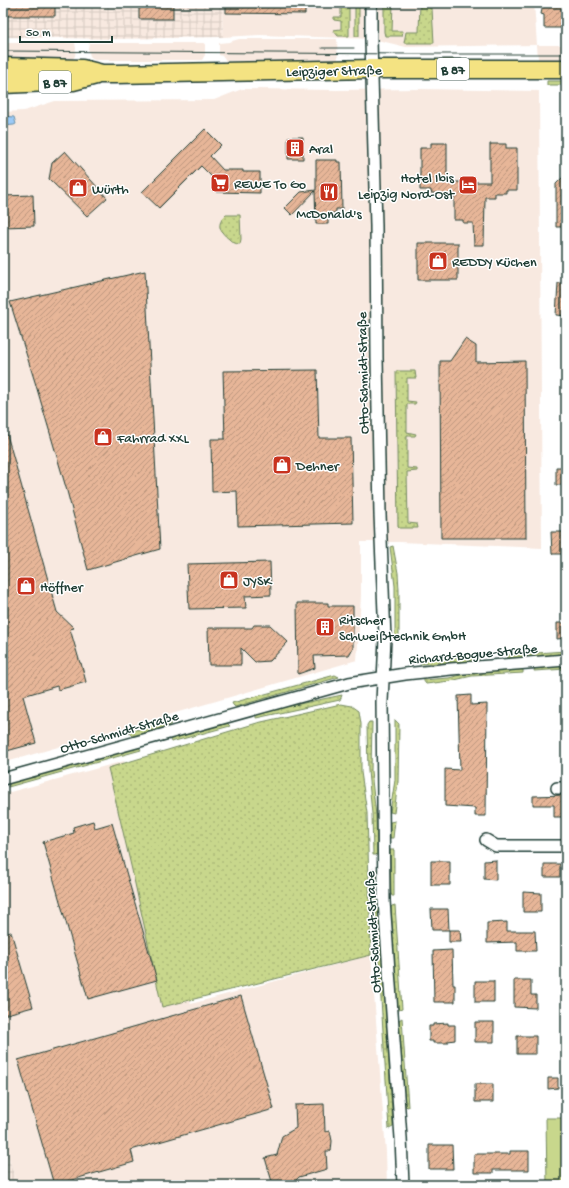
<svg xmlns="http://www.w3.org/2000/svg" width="569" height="1188" font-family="'Gochi Hand',sans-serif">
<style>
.built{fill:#f8e9e0}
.industrial{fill:url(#industrial-grid)}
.grass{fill:url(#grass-dots);stroke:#748a60}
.garden{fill:#c8d78c;stroke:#748a60}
.water{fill:#9ccaf7;stroke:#6a92a9}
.building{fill:url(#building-hatch);stroke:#1f3d34}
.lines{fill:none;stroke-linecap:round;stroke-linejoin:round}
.street-casing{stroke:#1f3d34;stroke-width:14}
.primary-casing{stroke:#1f3d34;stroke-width:21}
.street{stroke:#fff;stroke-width:11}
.primary{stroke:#f4e382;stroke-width:18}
.tram{stroke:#1f3d34;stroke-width:1}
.labels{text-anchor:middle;stroke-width:3;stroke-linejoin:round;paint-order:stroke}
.shield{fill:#fff;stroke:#627771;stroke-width:1}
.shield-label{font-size:13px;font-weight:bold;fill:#1f3d34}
.street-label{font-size:14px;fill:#1f3d34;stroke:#fff}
.poi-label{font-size:14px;fill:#1f3d34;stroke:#fff;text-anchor:start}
</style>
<defs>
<pattern id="industrial-grid" width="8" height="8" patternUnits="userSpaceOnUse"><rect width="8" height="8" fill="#f8e9e0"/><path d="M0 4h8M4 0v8" fill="none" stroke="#d4c9c1"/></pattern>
<pattern id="grass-dots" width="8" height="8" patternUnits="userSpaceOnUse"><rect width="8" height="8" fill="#c8d78c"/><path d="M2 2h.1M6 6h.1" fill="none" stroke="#abb979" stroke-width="1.8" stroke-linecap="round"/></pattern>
<pattern id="building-hatch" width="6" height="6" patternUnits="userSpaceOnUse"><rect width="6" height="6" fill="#e7b698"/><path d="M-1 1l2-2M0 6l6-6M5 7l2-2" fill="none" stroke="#bb957d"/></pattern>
</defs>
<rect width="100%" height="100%" fill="#fff"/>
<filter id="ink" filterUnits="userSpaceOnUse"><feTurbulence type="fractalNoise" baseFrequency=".025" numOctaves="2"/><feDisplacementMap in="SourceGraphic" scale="8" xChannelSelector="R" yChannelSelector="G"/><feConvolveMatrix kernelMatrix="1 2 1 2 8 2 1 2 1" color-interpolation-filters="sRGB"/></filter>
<g filter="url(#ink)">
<path class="built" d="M222,3H534L537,45H566V59H538L537,45L406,47L373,39L260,35L223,37Z
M239,39H337L338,62L226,61L222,56L219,55V43L229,42Z
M3,43H75L76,48L75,56L72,60L3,61Z
M89,43H205V55L202,60H94L90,56L88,48Z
M242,89L339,90L418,89L539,91L542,548L399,542H361V596L357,660L3,763V112L24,111L55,101L214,100Z
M124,761L191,1004L371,955L386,1152L387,1185H17L3,1138V794Z"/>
<path class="industrial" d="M3,3H222L223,37L114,39L3,37Z
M3,1138L17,1185H3Z"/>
<path class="grass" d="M341,3H349V36H338L333,30L341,29V21L334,20V17H341Z
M355,3H359V36H355Z
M384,3H393L392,31H403L402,36H385L384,32Z
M420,3H430V9H432L434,43H404L406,32H419Z
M226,215H240L241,239L240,244C235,244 232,242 229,239C219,231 216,224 226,215Z
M396,371H415L416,378H407V401L416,402L415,404H407V432L416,434L415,436H407V468L417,469V471L407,472L408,523L417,524L418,528H399L398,527Z
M393,546L398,573L399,590V635L396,638H395V586L390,547Z
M566,651V655H564L507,658L506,655Z
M479,656V661L420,664L421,661L424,659Z
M566,666V669L534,671L535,667Z
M523,668V673L472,676L450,681L426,684L423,680L449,678L472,672Z
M335,675L339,677L235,707L233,705L232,703Z
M342,695L340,700L256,718V713Z
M341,704L352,706L359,711L361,724V772L367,813L371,955L162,1007L132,870L108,768L257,723Z
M171,720V724L168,726L132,736L128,732Z
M395,720L399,724L398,782L394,813L390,812L395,780Z
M226,722L230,726L171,742L169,738Z
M369,722H372L371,771L376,816L377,855H373L372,814L368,771L367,725Z
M139,747L141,750L8,787L10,783Z
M395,821L393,838H390V822Z
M390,850H394V896H392L391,893Z
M373,869L377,870L393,1127L389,1129Z
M395,905L402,1009L399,1010L397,1006L391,907L392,906Z
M402,1018L408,1107L405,1106L399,1020Z"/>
<path class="garden" d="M547,81H566V85H547Z
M546,1118H566V1185H547Z"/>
<path class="water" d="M3,116L14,117L16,124L14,125L3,126Z"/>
<path class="building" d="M3,3H55V16H3Z
M139,3H173V19H139Z
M226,3H305V14L226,13Z
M543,5H566V28H544V15L541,14Z
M205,129L221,145L210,156L223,170H243V172H260V193L217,192L215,180L201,166L159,208L142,192Z
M288,137H303V159H288Z
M431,143H447V182H490V144H506V148H517V190H506V193H495V197H485L484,245H474L473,223H463V220H454V197H442V193H431V190H420V148H431Z
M65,151L107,198L87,216L49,179L52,163Z
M316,160H337V162H341L342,209H336V213H328V224H316L315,191L292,215L285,208L301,192L316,190Z
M566,174V227H556V184Z
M33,195L34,226L3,227V196Z
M418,243H458V280H418Z
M145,271L160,549L88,570L67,491L35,382L10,302Z
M558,283H566V316L556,315Z
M465,339L476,346V362L525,361L526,538H441L440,361H450Z
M317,370L319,438H351L353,523L238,526L237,491L212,492L211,439H225L223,371Z
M6,431L57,612L74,628L70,629L80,663H81L86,682L58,690L57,686L23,696L36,743L3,752V432Z
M556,467H566V485H556Z
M551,532H566V554H552Z
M270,562L271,595L245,596L246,608L189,609L187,564Z
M297,603H328V606H353V648L349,655L314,656L315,668L298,674Z
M557,623H566V638L557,639Z
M254,625H270L288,642L270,661L255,662L241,648V665H209L208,628H252Z
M471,695V705L487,704L486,816H475V808L445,806V769L460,770L458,696Z
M566,795V817H554V805H533V796Z
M93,821L95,828L112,823L157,980L88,999L43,842L74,833L73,827Z
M496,860V880L484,879V861Z
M431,861H450V885H431Z
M544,864H560V877H544Z
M523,892L541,893V912H523Z
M431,909H448L449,930H432Z
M507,922V931H535L536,951H517V942L487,943V923Z
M449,930H460L461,942H449Z
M11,932L33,1007L3,1015V934Z
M452,950L453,985H455V1002H434L433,951Z
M514,980H531V995H536V1008L514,1007Z
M475,981H494V1002H475Z
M241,996L274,1109L131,1150L134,1162L54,1185L18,1060Z
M475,1022H494V1042H475Z
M448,1023V1025H455V1040L448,1041V1043H433V1041H429V1026H433V1024Z
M517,1036H536V1054H517Z
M548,1078H558V1088L548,1089Z
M475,1084H493V1102H475Z
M324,1104L325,1132L330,1131L332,1141L331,1151H326L327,1169L299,1177L291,1185H273L265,1158L277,1155L281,1140L282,1136L296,1128L295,1105Z
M429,1145H452L453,1169H429Z
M510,1151H529V1170H493V1173H474V1154H510Z"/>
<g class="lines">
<g class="street-casing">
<path id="street" d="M371,3V40L376,226L377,358L380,514L385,638L382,702L384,901L401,1138L403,1185
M3,779L349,683L405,674L451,669L566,660
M557,788H566
M486,840L496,846H566"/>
</g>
<g class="primary-casing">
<path id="primary" d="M3,67L82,69L102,74H115L372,69H566
M3,84L73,81L96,75"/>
</g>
<use href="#street" class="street"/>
<use href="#primary" class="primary"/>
<path class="tram" d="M322,48H354
M3,51L407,54H566"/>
</g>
</g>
<defs>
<g id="building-square" transform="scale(1)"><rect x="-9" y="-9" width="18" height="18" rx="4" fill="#c8321e" stroke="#fff"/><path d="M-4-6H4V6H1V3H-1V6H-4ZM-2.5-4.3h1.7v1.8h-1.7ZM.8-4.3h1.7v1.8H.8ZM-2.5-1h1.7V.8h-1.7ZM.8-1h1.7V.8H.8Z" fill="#fff"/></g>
<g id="supermarket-square" transform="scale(1)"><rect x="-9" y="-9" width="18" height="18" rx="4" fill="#c8321e" stroke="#fff"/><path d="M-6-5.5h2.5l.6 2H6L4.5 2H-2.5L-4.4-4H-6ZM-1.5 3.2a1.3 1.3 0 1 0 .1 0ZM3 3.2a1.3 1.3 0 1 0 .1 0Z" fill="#fff"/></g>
<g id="hotel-square" transform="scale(1)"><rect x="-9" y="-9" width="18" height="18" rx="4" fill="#c8321e" stroke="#fff"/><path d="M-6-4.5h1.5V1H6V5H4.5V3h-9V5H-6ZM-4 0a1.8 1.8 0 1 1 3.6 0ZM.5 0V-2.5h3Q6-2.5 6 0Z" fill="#fff"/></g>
<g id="shop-square" transform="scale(1)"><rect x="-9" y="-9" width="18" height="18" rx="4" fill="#c8321e" stroke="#fff"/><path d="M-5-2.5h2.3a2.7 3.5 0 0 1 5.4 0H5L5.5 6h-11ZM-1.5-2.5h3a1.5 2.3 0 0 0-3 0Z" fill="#fff"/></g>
<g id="restaurant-square" transform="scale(1)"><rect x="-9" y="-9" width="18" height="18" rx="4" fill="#c8321e" stroke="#fff"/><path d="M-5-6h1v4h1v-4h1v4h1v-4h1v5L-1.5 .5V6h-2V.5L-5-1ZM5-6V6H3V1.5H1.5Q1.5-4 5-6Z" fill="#fff"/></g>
</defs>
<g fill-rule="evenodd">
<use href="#building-square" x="295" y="148"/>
<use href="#supermarket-square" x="220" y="183"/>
<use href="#hotel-square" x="468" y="185"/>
<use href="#shop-square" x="78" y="188"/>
<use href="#restaurant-square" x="329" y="192"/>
<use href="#shop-square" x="438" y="261"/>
<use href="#shop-square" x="103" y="437"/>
<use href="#shop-square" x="282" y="465"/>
<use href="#shop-square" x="229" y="580"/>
<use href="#shop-square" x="26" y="586"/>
<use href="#building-square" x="325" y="627"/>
</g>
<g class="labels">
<g class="shield">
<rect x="437" y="58" width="32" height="22" rx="3"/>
<rect x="39" y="71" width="32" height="22" rx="3"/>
</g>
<g class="shield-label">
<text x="453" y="74">B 87</text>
<text x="55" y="87">B 87</text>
</g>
<g class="street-label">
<text transform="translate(334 70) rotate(-1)" y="5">Leipziger Straße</text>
<text transform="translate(362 373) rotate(-91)" y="5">Otto-Schmidt-Straße</text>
<text transform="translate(473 653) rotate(-5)" y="5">Richard-Bogue-Straße</text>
<text transform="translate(119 731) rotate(-16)" y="5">Otto-Schmidt-Straße</text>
<text transform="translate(372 932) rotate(-93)" y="5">Otto-Schmidt-Straße</text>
</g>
<g class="poi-label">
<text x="309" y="153">Aral</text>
<text x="454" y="182" text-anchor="end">Hotel Ibis<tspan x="454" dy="16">Leipzig Nord-Ost</tspan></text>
<text x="234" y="188">REWE To Go</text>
<text x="92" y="193">Würth</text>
<text x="329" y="218" text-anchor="middle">McDonald's</text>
<text x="452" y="266">REDDY Küchen</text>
<text x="117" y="442">Fahrrad XXL</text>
<text x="296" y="470">Dehner</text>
<text x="243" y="585">JYSK</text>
<text x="40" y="591">Höffner</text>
<text x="339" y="624">Ritscher<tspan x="339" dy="16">Schweißtechnik GmbH</tspan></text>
</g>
</g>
<rect width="569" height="1188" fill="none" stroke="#fff" stroke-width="16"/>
<rect x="8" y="8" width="553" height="1172" fill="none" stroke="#1f3d34" stroke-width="1.5" filter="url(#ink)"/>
<path d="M20 36v6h92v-6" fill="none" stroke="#1f3d34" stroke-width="2"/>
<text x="26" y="36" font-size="12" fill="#1f3d34" stroke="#ffffff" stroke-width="3" paint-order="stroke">50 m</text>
</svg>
